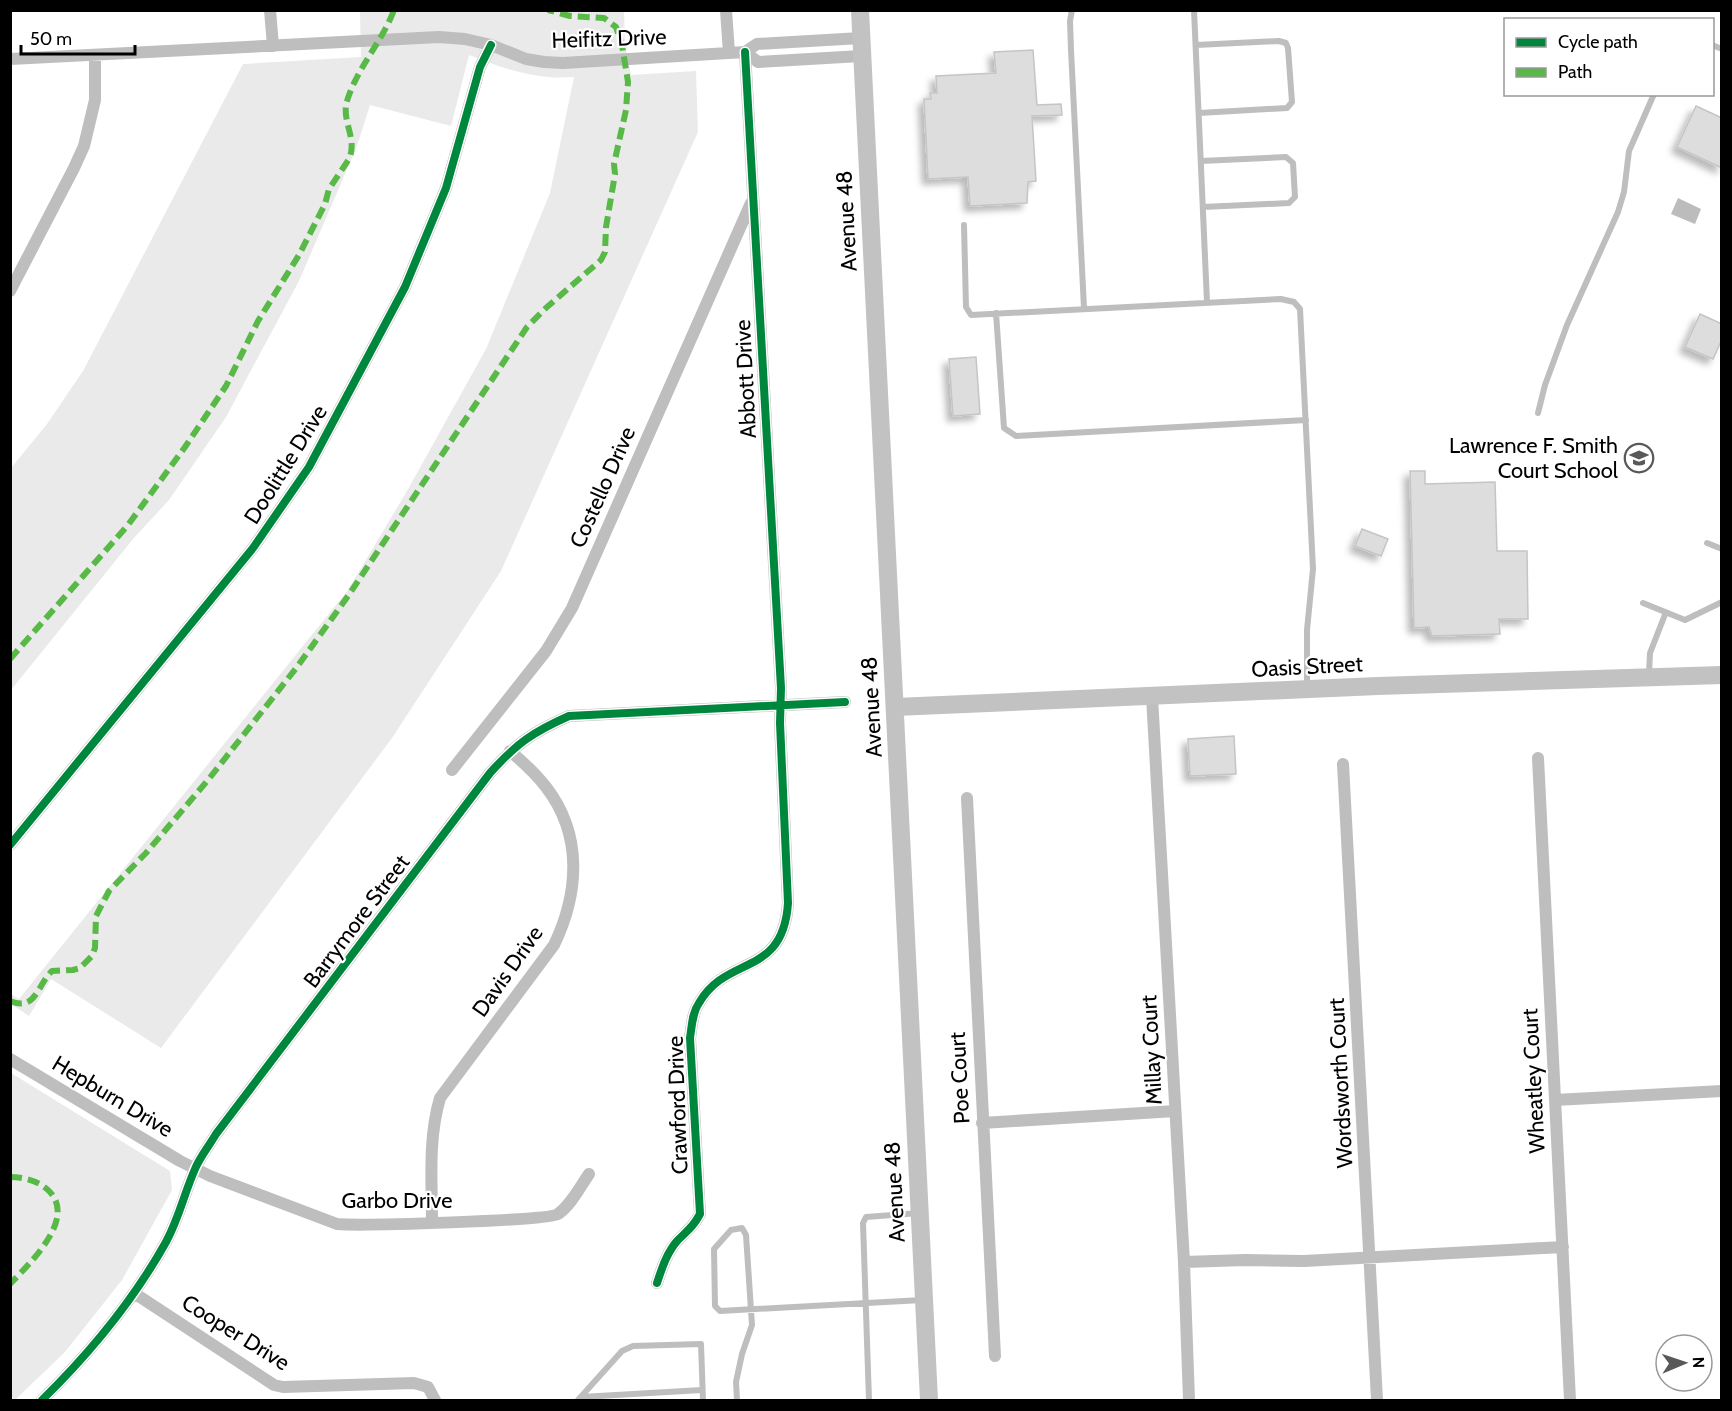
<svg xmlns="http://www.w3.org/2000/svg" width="1732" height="1411" font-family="Cabin,sans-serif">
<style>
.green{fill:#eaeaea}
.water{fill:#bcbcbc}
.building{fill:#ddd;stroke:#c5c5c5;stroke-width:1.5;filter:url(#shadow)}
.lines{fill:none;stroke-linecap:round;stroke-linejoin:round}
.lane{stroke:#bebebe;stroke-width:6}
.street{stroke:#bebebe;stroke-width:12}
.secondary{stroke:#c2c2c2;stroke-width:18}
.quiet{stroke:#58b947;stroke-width:6;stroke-dasharray:12 6;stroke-linecap:butt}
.cycleway-casing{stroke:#fff;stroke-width:11}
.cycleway{stroke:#00873e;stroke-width:8}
.labels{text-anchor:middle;stroke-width:4.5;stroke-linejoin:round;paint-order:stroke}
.street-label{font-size:22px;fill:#000;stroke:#fff}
.poi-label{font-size:22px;fill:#000;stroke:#fff;text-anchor:end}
</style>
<defs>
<filter id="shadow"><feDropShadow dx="-5.5" dy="5.5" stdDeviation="3" flood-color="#0004"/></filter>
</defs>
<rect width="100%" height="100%" fill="#fff"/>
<path class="green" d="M624,10L625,45L631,75L696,71L698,132L501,571L392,738L161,1048L51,979L29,1016L11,1004V994L19,999L348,590L407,491L486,349L550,193L574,77C537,80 504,69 469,55L451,126L370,105L357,146L299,281L226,417L169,500L133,539L11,690V468L47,424L83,371L243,64L361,57L360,11Z
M11,1073L170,1171L172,1190L122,1280L65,1352L15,1400H10Z"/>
<path class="water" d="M1678,198L1701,209L1695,224L1671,214Z"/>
<path class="building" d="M1033,50L1037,105L1061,104L1062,115L1032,116L1036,181L1028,182L1027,203L970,206L968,177L928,179L924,99H931L930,93H937L936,76L996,73L994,52Z
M1696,106L1722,118V168L1677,147Z
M1700,314L1722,324V339L1713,359L1685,347Z
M976,357L980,414L953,416L949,359Z
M1410,471H1425V484L1495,482L1497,551H1527L1528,619H1499L1500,634L1432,636L1429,627L1414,628Z
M1362,529L1388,539L1381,556L1355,546Z
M1234,736L1236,774L1190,776L1188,739Z"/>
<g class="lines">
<path class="lane" d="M1072,10L1070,21L1071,50L1084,308
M1194,10L1207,302
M1196,45L1279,41L1286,43L1288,48L1292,102L1287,108L1199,113
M1712,45L1722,49
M1201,161L1286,157L1293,163L1295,197L1289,203L1203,207
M964,225L966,307L971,315L1281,299L1294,302L1300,309L1313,569L1307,630V686
M996,313L1004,428L1016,436L1306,420
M1538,413L1545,385L1567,325L1618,212L1624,192L1629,151L1654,94
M1707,543L1722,549
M1643,603L1685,620L1722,602
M1649,674L1650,653L1666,612
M581,1397L702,1390
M578,1400L622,1351L633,1346L701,1344L703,1400
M737,1400L736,1382L742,1354L752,1325L746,1235L742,1228L731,1230L714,1249L715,1306L720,1311L922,1300
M869,1400L863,1223L866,1217L919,1213"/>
<path class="street" d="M270,10L273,46
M726,10L729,53
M745,52L758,62L861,56
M10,59L439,37L465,39L491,45L526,59L544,62L563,63L745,52L757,44L861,38
M10,291L74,168L84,146L95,100V55
M1152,697L1184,1262L1189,1400
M1538,758L1570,1400
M1343,764L1377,1400
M452,770L546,651L572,608L751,203
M967,798L995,1356
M10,845L253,548L309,467L405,287L446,188L480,67L491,45
M10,1059L180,1161L210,1176L337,1224C359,1226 547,1221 558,1214C571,1205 580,1187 589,1174
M1555,1100L1722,1091
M982,1123L1175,1111
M432,1222C432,1180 428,1139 440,1098L554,945C579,893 583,835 546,787C536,774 523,762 510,751
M1184,1262L1245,1260L1304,1261L1563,1247
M657,1283C662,1268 667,1252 678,1240C688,1230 693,1227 700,1214L690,1038C692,1026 692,1013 699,1003C727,954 783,978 788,903L780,723L781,688L745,52
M134,1293L274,1385L283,1387L414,1383L428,1387L435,1400
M42,1400C90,1353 133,1301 166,1242C179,1218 184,1194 195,1169C200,1157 209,1146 216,1134L490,773C517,743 533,732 569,716L845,702"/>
<path class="secondary" d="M860,10L929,1400
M895,707L1378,686L1722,675"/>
<path class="quiet" d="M10,659L128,525L185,447L226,386L258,321L299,255L325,204L329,189L349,159C358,139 341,121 347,101C357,68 382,42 394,10
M10,1001C36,1012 37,985 52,971L73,970L80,968L92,956L95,948L96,916L109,891L146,853L208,780L297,667L348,596L527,327L547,307L601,260L605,252L606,227L615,174L614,164L626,110L628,82L622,45L616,27L604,18L570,16L548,10
M10,1177C24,1177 39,1181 49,1191C77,1219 30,1263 10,1284"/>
<g class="cycleway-casing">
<path id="cycleway" d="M10,845L253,548L309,467L405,287L446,188L480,67L491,45
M657,1283C662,1268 667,1252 678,1240C688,1230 693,1227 700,1214L690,1038C692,1026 692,1013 699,1003C727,954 783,978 788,903L780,723L781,688L745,52
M42,1400C90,1353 133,1301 166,1242C179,1218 184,1194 195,1169C200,1157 209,1146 216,1134L490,773C517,743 533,732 569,716L845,702"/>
</g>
<use href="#cycleway" class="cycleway"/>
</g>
<defs>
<g id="school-ring" transform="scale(1.5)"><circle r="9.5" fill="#fff" stroke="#595959" stroke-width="1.5"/><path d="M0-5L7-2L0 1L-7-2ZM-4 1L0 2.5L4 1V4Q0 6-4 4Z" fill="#595959"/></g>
</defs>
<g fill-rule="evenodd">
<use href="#school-ring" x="1639" y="458"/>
</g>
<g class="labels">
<g class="street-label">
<text transform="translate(609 38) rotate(-2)" y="8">Heifitz Drive</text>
<text transform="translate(846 221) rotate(-93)" y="8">Avenue 48</text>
<text transform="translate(745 379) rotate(-93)" y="8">Abbott Drive</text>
<text transform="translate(285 464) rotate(-58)" y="8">Doolittle Drive</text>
<text transform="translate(602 487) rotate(-66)" y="8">Costello Drive</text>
<text transform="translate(1307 666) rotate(-3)" y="8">Oasis Street</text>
<text transform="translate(871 707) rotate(-93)" y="8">Avenue 48</text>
<text transform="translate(356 921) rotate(-53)" y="8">Barrymore Street</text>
<text transform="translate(507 971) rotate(-55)" y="8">Davis Drive</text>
<text transform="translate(1151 1050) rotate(-93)" y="8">Millay Court</text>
<text transform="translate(959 1078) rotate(-93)" y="8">Poe Court</text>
<text transform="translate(1533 1081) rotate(-93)" y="8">Wheatley Court</text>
<text transform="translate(1340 1083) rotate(-93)" y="8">Wordsworth Court</text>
<text transform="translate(113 1096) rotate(31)" y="8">Hepburn Drive</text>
<text transform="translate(677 1105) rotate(-92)" y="8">Crawford Drive</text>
<text transform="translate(894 1192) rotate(-93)" y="8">Avenue 48</text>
<text x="397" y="1208">Garbo Drive</text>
<text transform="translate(236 1332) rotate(32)" y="8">Cooper Drive</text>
</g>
<g class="poi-label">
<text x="1618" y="453">Lawrence F. Smith<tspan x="1618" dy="25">Court School</tspan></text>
</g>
</g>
<rect width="1732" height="1411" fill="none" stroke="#000000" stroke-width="24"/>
<rect x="1504" y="18" width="210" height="78" fill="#ffffff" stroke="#999999" stroke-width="1.5"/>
<rect x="1516" y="38" width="30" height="9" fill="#00873e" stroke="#999999" stroke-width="1.5"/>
<text x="1558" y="48" font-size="18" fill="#000000">Cycle path</text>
<rect x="1516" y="68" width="30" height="9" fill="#58b947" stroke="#999999" stroke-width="1.5"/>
<text x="1558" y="78" font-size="18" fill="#000000">Path</text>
<g transform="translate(1684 1363) rotate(88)"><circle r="28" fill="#ffffff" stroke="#999999" stroke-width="1.5"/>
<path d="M0-4.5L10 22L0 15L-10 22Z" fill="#595959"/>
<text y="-9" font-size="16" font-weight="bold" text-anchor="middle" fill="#000000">N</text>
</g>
<path d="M21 45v9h114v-9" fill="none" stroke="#000000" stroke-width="3"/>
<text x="30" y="45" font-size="18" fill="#000000" stroke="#ffffff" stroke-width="4.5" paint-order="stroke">50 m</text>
</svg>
